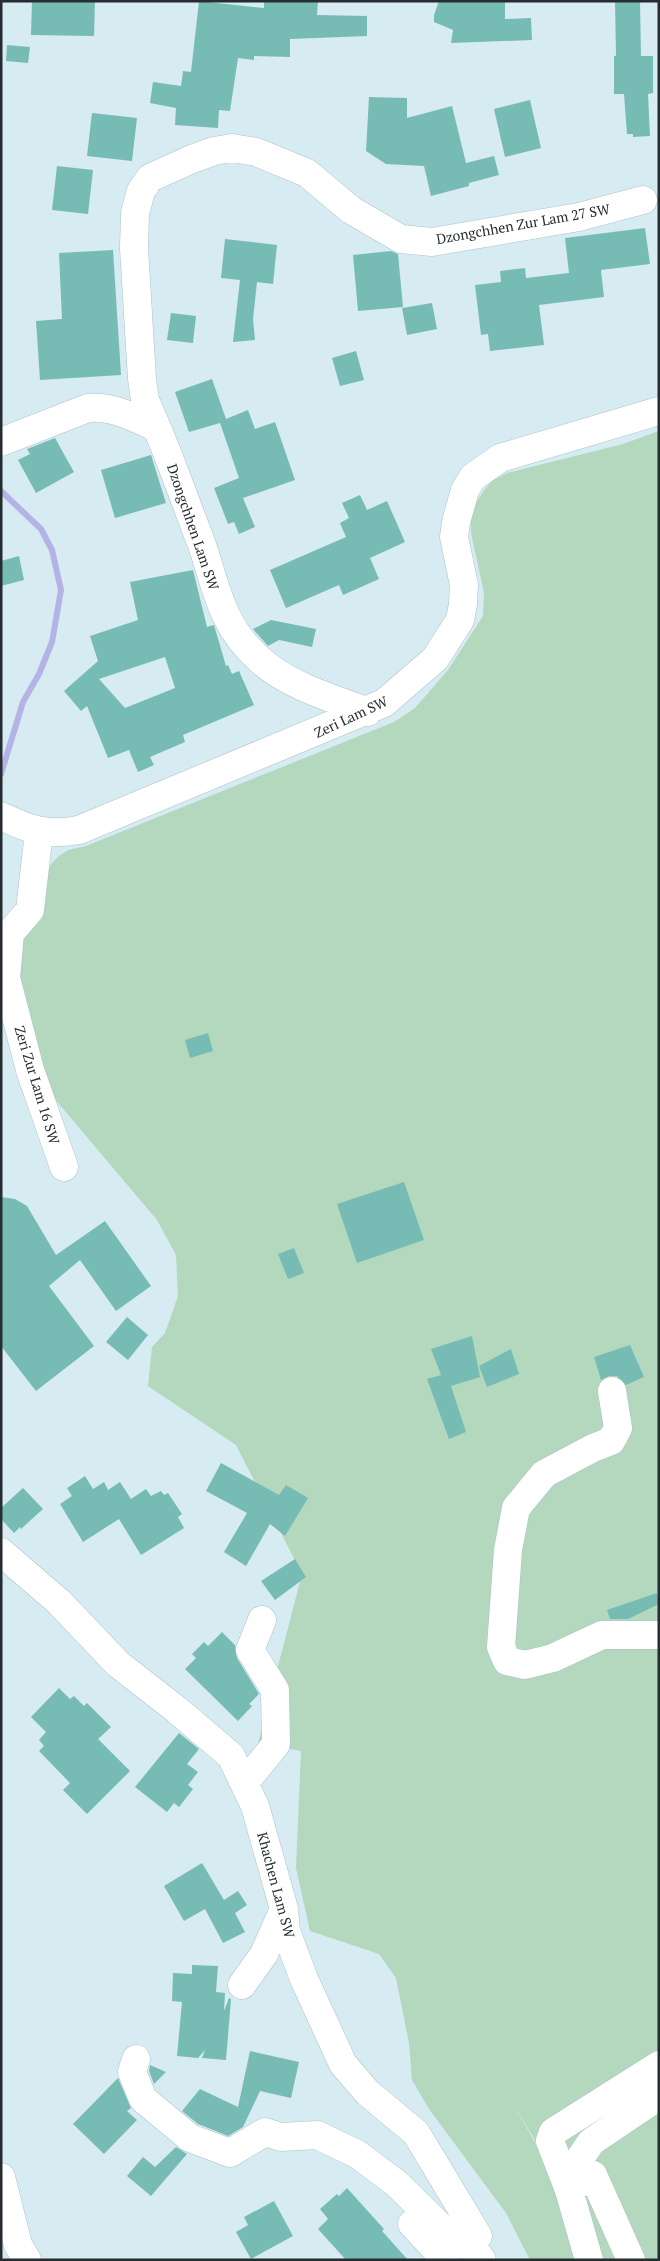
<svg xmlns="http://www.w3.org/2000/svg" width="660" height="2261" font-family="'PT Serif',serif">
<style>
.green{fill:#b3d8bd}
.lines{fill:none;stroke-linecap:round;stroke-linejoin:round}
.stream{stroke:#b5b3e5;stroke-width:6}
.building{fill:#77bcb4;fill-rule:evenodd}
.minor-casing{stroke:#aec2c9;stroke-width:29}
.minor{stroke:#fff;stroke-width:28}
.labels{text-anchor:middle;stroke-width:4;stroke-linejoin:round;paint-order:stroke}
.street-label{font-size:14px;fill:#252d30;stroke:#fff}
</style>
<rect width="100%" height="100%" fill="#d6ebf2"/>
<path class="green" d="M659,431V2260H605L512,2101L600,2260H530L506,2213L429,2109L412,2080L409,2043L396,1978L379,1954L310,1931L296,1868L301,1751L258,1743L302,1574L236,1445L148,1386L152,1347L165,1333L178,1296L176,1255L157,1220L48,1091L15,994L23,910L52,863L59,856L68,850L86,846L394,722L415,708L448,670L483,616L484,593L471,533V519L474,506L484,490L492,481L507,473L623,444Z"/>
<g class="lines">
<path class="stream" d="M1,491L41,529L52,550L61,590L52,642L39,674L23,702L1,774"/>
</g>
<path class="building" d="M32,1H95L94,36L31,35Z
M199,1L264,8V1H318L317,15L367,16V36L290,39V57L254,56V60L238,58L230,111L219,110L218,128L175,125L176,108L150,103L153,82L181,86L183,71L191,72Z
M439,1H505V19L531,18L532,40L451,43L453,30L434,22V15Z
M615,1H640L641,56H653V93L648,94L650,136L633,137V134H627L624,94H614V56H616Z
M7,45L30,47L28,63L6,61Z
M369,97L407,98V118L452,106L466,163L494,156L499,175L469,183V186L431,196L424,166L386,164L366,151Z
M530,100L541,148L505,157L494,109Z
M92,113L137,118L132,161L87,156Z
M57,166L93,170L88,214L52,210Z
M645,228L650,264L601,270L604,297L539,305L544,345L490,351L488,334L481,335L475,285L501,282L500,271L525,268L526,278L569,273L565,238Z
M225,239L277,245L273,284L257,282L253,319L255,340L233,342L240,280L221,278Z
M113,250L121,375L40,380L36,321L62,319L59,253Z
M391,251L398,254L403,307L358,311L353,255Z
M432,303L437,329L407,335L402,308Z
M171,313L196,316L193,343L167,340Z
M356,351L364,380L340,386L332,358Z
M212,379L226,419L248,410L255,429L275,422L295,480L243,498L255,527L239,534L234,522L228,524L214,488L239,478L220,423L189,432L175,392Z
M55,438L74,472L36,493L18,460L30,454L27,449Z
M151,455L166,503L115,518L101,470Z
M360,495L367,510L387,501L405,542L370,558L379,579L343,595L339,585L286,608L270,570L346,537L340,523L349,518L342,503Z
M19,556L24,580L1,586V561Z
M193,570L207,627L214,625L226,666L228,665L232,674L239,671L254,705L183,735L185,742L150,757L154,765L138,772L129,750L108,758L87,706L81,711L64,691L98,661L90,636L138,620L130,582ZM165,657L175,688L125,708L99,679Z
M271,620L316,629L312,647L279,640L268,646L253,629Z
M208,1033L213,1051L190,1058L185,1040Z
M404,1182L424,1240L357,1263L337,1204Z
M1,1197L15,1199L27,1206L56,1255L105,1221L151,1286L116,1311L80,1260L49,1286L94,1346L36,1391L1,1346Z
M294,1248L304,1273L288,1279L278,1254Z
M127,1317L148,1335L128,1360L106,1342Z
M472,1336L480,1377L451,1386L466,1432L449,1439L427,1379L441,1375L431,1349Z
M630,1345L644,1377L626,1385L617,1376H609L601,1380L594,1357Z
M511,1349L519,1374L487,1387L479,1366Z
M221,1463L279,1495L286,1485L308,1498L285,1536L270,1524L246,1566L224,1552L247,1513L206,1491Z
M85,1476L93,1489L104,1482L108,1490L120,1482L131,1499L146,1489L151,1496L161,1491L164,1495L168,1493L182,1514L178,1517L184,1528L141,1555L119,1519L83,1542L60,1504L72,1496L67,1488Z
M23,1488L43,1509L21,1529L20,1527L14,1533L1,1519V1508Z
M295,1559L306,1577L275,1600L261,1581Z
M657,1593L659,1604L628,1619H610L607,1610Z
M222,1632L235,1645L237,1658L259,1694L249,1704L252,1706L238,1721L185,1669L196,1658L192,1654L204,1642L208,1646Z
M59,1688L70,1699L74,1696L84,1706L87,1703L111,1727L98,1739L130,1771L87,1814L63,1790L70,1783L39,1751L44,1746L39,1740L46,1732L31,1717Z
M179,1733L199,1749L187,1764L198,1772L188,1785L193,1789L179,1807L174,1803L167,1812L135,1787Z
M202,1863L224,1900L238,1891L247,1905L235,1913L245,1932L223,1943L205,1909L184,1921L164,1886Z
M192,1965L218,1966L216,1992L225,1993L224,2011L229,1998L231,1999L226,2060L202,2058L205,2050L198,2058L177,2056L182,2002L172,2001L173,1973L192,1974Z
M250,2051L299,2062L291,2098L260,2091L243,2127L228,2136L198,2124L182,2111L200,2089L238,2107Z
M150,2065L166,2072L154,2084L149,2071Z
M118,2078L131,2108L127,2111L137,2120L104,2154L73,2124Z
M176,2147L187,2154L151,2196L127,2176L143,2157L155,2167Z
M347,2188L384,2229L382,2231L408,2260H346L318,2229L328,2219L320,2209L337,2194L339,2196Z
M274,2201L293,2236L251,2259L236,2232L248,2225L244,2217Z"/>
<g class="lines">
<g class="minor-casing">
<path id="minor" d="M157,428L145,400L142,379L134,248L135,213L141,191L150,178L192,159L214,151L232,148L256,152L307,173L351,210L401,239L432,242L579,217L643,200
M1,442L88,408C113,406 134,417 157,428C173,466 187,506 202,545C217,589 221,625 259,659C288,686 332,698 368,712
M1,816C30,830 47,836 79,830L384,703L435,659L460,620L463,604L464,585L454,537L456,522L465,490L473,477L500,458L659,411
M39,832L30,910L10,933L6,978L30,1070L64,1167
M612,1391L618,1428L611,1441L593,1448L544,1474L516,1508L508,1550L501,1647L507,1661L525,1665L553,1658L602,1635H659
M1,1552L59,1602L118,1664L177,1710L231,1756L255,1806L284,1909L286,1931L304,1979L343,2064L367,2092L416,2133L478,2236L470,2245L482,2260
M243,1777L251,1775L276,1744L275,1690L250,1650L262,1620
M242,1985L264,1954L284,1909
M136,2059L132,2072L143,2099L190,2138L230,2153L265,2132L281,2137L317,2135L357,2154L397,2184L456,2242L470,2245
M1,2177L18,2245L27,2260
M583,2182L579,2160L591,2142L659,2096
M569,2190L550,2141L553,2132L659,2065
M412,2224L446,2260
M589,2260L569,2190L593,2175L631,2260"/>
</g>
<use href="#minor" class="minor"/>
</g>
<g class="labels">
<g class="street-label">
<text transform="translate(523 224) rotate(-10)" y="5">Dzongchhen Zur Lam 27 SW</text>
<text transform="translate(193 527) rotate(71)" y="5">Dzongchhen Lam SW</text>
<text transform="translate(351 717) rotate(-25)" y="5">Zeri Lam SW</text>
<text transform="translate(37 1085) rotate(73)" y="5">Zeri Zur Lam 16 SW</text>
<text transform="translate(276 1885) rotate(75)" y="5">Khachen Lam SW</text>
</g>
</g>
<rect width="660" height="2261" fill="none" stroke="#252d30" stroke-width="5"/>
</svg>
